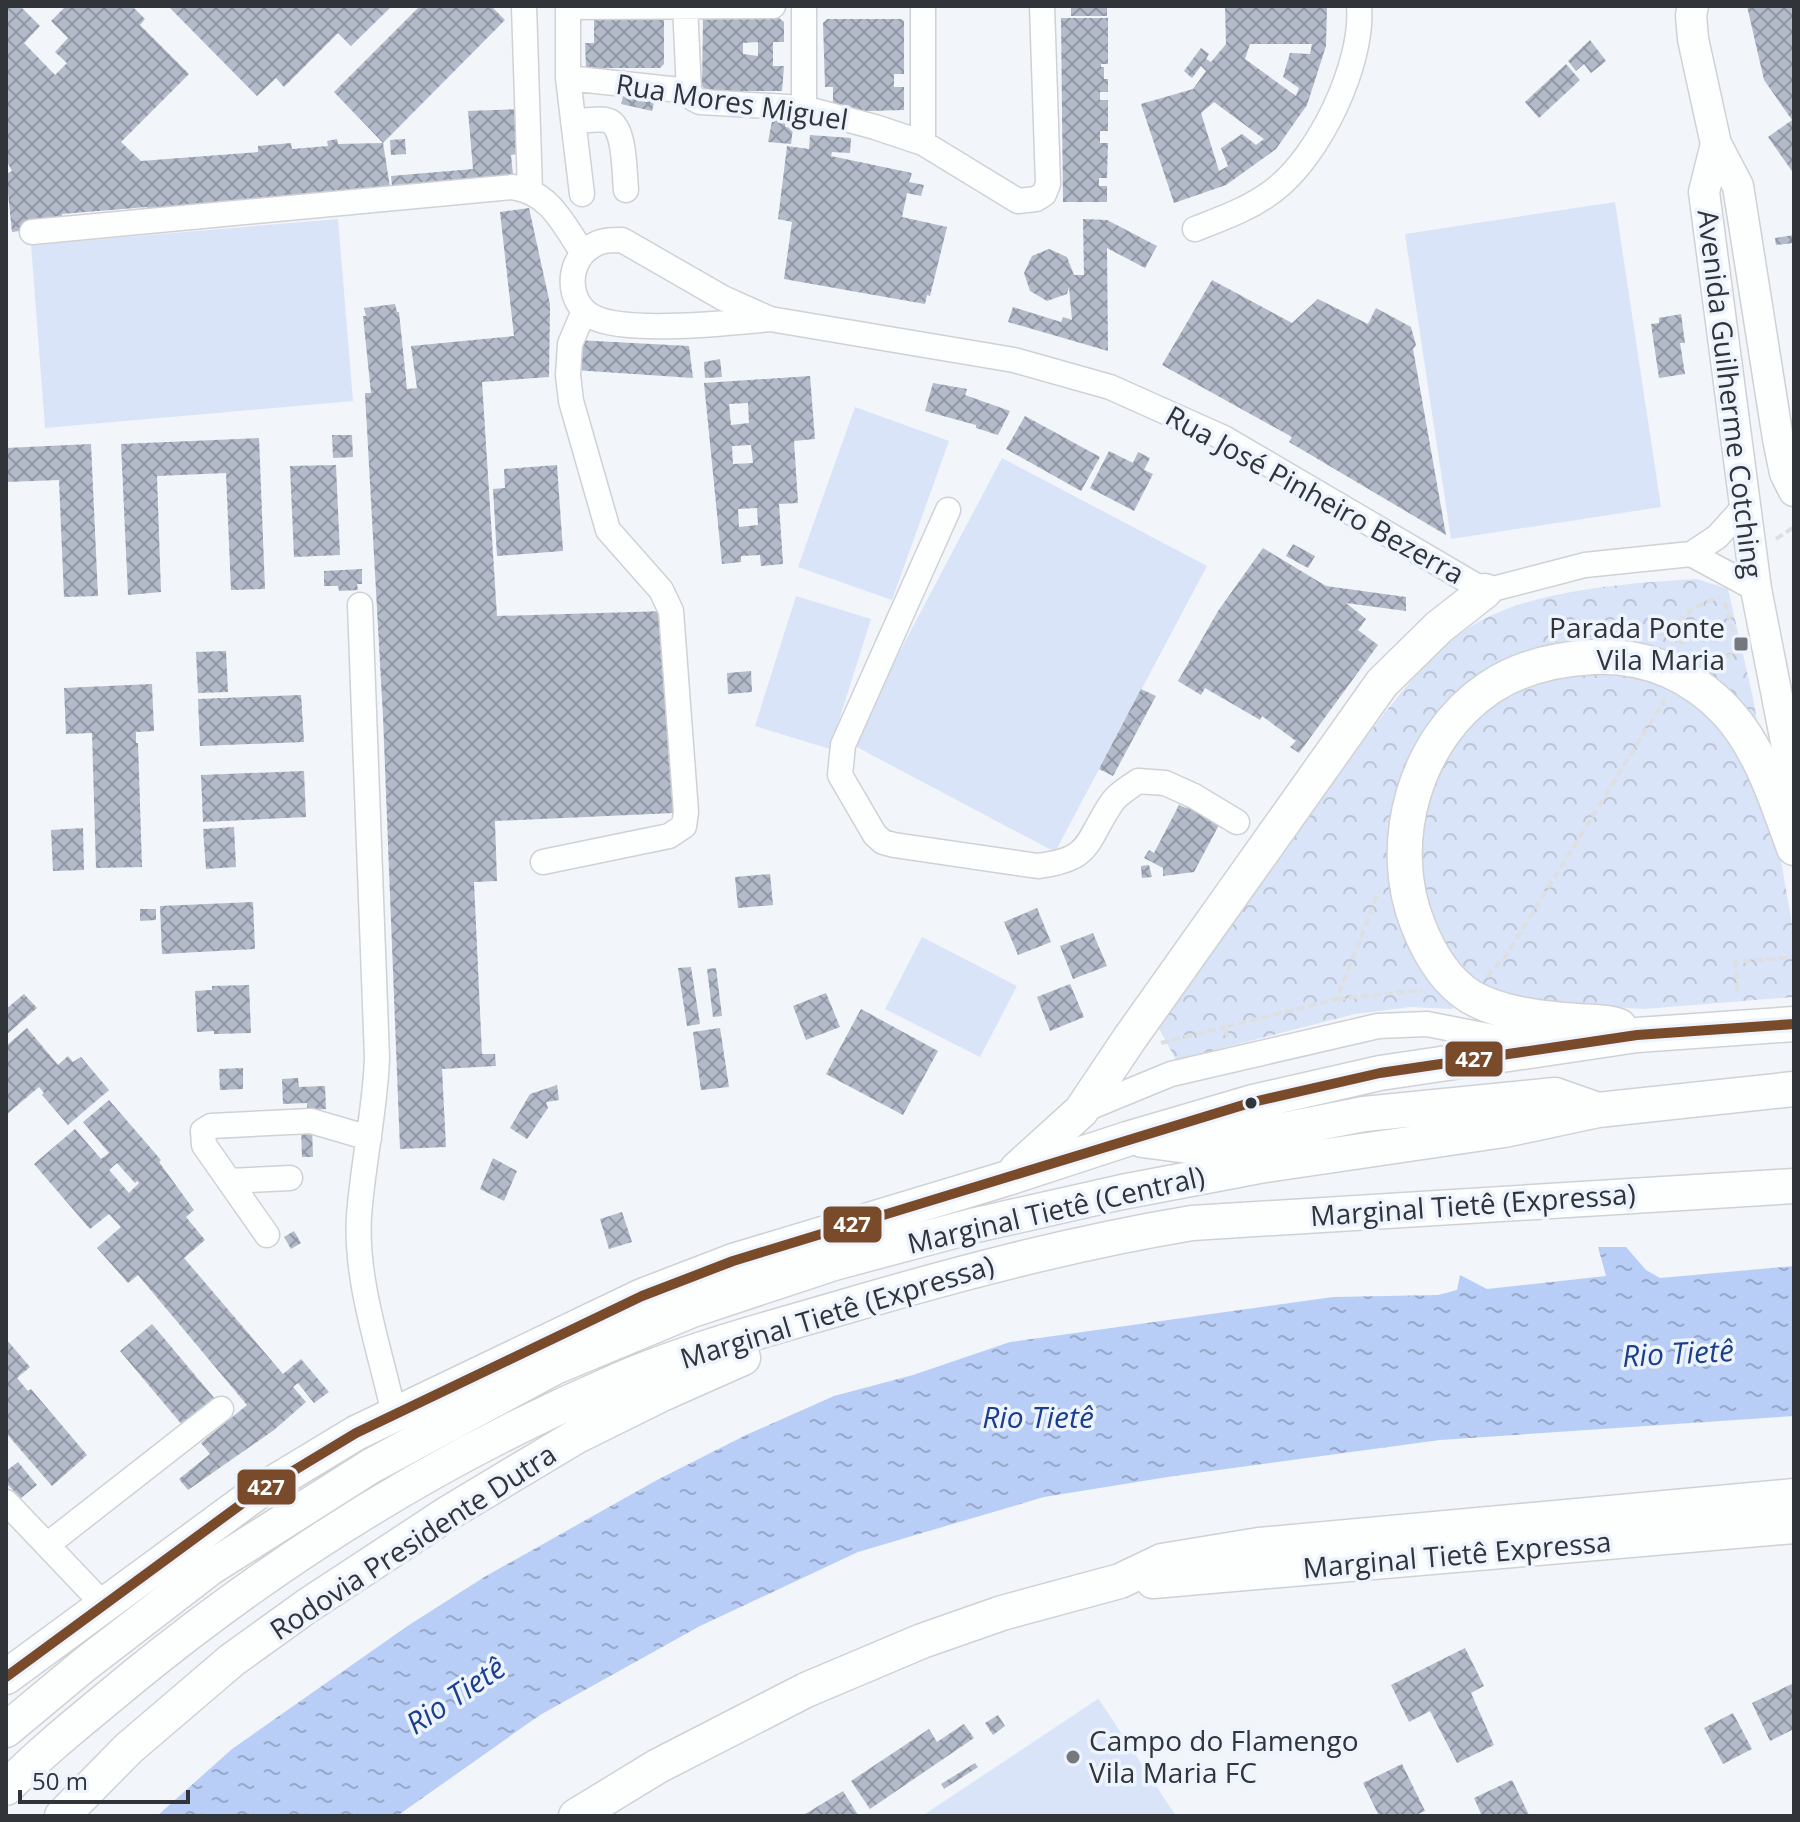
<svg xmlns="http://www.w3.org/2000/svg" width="1800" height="1822" font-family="'Open Sans',sans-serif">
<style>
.park{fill:url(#park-crowns)}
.garden{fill:#dae4f8}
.water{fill:url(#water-ripples)}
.building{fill:url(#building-cross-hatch);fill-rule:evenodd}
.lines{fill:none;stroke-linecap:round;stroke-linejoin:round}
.minor-casing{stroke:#cfd1d5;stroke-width:27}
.major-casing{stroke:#cfd1d5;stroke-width:33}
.highway-casing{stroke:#cfd1d5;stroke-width:37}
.path{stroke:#dedfe0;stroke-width:4;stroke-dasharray:8 4;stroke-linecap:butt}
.minor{stroke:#fdfefe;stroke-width:24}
.major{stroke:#fdfefe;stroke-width:30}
.highway{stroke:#fdfefe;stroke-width:34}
.bus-1-casing{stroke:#eef4fe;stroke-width:16}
.bus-1{stroke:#7a4b2a;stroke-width:10}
.poi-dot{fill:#75787c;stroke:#eef4fe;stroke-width:3}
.bus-dot{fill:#313438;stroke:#eef4fe;stroke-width:3}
.labels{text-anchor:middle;stroke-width:7;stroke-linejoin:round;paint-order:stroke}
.street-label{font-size:28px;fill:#313438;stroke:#eef4fe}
.poi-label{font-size:28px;fill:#313438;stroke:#eef4fe;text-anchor:end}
.water-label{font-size:30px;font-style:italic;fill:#1b3f8f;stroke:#eef4fe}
.line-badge{stroke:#eef4fe;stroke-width:3}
.badge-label{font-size:22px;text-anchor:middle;font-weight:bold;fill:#fff}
</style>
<defs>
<pattern id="park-crowns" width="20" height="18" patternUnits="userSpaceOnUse" patternTransform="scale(2)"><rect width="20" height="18" fill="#dae4f8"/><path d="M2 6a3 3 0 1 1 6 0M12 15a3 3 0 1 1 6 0" fill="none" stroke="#bcc4d5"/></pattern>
<pattern id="water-ripples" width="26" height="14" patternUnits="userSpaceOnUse" patternTransform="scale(2)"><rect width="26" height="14" fill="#b9cef7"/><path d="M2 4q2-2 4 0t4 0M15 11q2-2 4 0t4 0" fill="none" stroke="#97a8c9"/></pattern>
<pattern id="building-cross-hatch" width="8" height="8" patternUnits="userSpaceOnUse" patternTransform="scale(2)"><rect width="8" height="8" fill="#b3bbca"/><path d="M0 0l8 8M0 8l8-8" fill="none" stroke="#9299a5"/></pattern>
</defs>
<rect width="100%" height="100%" fill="#f2f5fa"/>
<path class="park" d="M1697,579L1728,589L1753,698L1794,936V997L1644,1009L1574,1005L1504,1006L1477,987L1452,1009L1411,1007L1355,1014L1176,1060L1156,1023C1212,947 1269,870 1325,793C1363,743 1423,652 1478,622C1538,589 1630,583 1697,579Z"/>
<path class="garden" d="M1615,202L1661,507L1451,539L1405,234Z
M338,219L353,401L45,428L31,245Z
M855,407L949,441L892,600L798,567Z
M1002,458L1207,566L1055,852L851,744Z
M796,596L871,619L830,749L755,726Z
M922,937L1017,986L980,1057L885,1009Z
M1098,1698L1176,1816H922L1098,1699Z"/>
<path class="water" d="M1598,1247H1626L1646,1270L1660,1278L1794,1266V1416L1440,1440L1174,1476L1044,1497L858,1552L700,1626L540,1715L397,1816H157L232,1749L409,1625L486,1576L657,1480L746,1435L834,1396L913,1375L1010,1342L1333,1297L1438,1295L1457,1290L1460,1275L1487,1289L1606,1276Z"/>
<path class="building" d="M6,6H20L40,26L24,43L55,75L67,63L55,52L68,38L51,21L66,6H132L145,19L140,25L189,74L121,142L141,161L258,152V146L291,143L292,149L328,146L327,141L337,139L338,144L383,143L334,92L420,6H491L505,20L383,143L390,187L216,202L218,212L149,218L147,207L62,214L63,225L12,232L6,174L12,171L6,160Z
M168,6H392L351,46L338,33L284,87L276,78L257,96Z
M1071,6H1107V16H1071Z
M1225,6H1327L1326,46L1307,105L1276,149L1226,185L1174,203L1141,104L1193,89L1206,71L1201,66L1192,78L1184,71L1201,48L1209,54L1206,59L1211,62L1226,44ZM1250,44H1312L1310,54L1290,53L1283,77L1299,88L1296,96L1245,59ZM1214,102L1264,139L1256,145L1242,134L1221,148L1228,166L1219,171L1201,113Z
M1747,6H1794V174L1768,137L1792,120L1764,80Z
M664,18V64L660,68H586L585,43H594V19Z
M703,18H779L784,22V42H773V66H784L782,91H707L702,86ZM758,42V56L743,54V43Z
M1061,18H1108V64H1101V67H1104V79H1108V92H1100V100H1108V131H1100V143H1108L1107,178H1099V186H1107V202H1063Z
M827,19H901L904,21V74H894V87H904V110L833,112V87H825L823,23Z
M1590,40L1606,61L1591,73L1584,64L1576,71L1568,61Z
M1566,64L1580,80L1539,118L1525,102Z
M625,90L656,95L652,111L621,104Z
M524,109L525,153L511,155L514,185L393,196L391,176L473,169L468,111Z
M773,116H786L785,127L793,128L791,144L768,142Z
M810,135L851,138L850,153L832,152L831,156L912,173L909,182L924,185L921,196L907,193L902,217L947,227L930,296L927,295L925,304L784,279L792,222L778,219L787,146L809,149Z
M405,139L406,154L391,155L390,140Z
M529,208L550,304L549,377L482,382L497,616L666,611L674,813L495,821L497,881L474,882L482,1054H495L496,1066L442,1069L446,1147L400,1149L383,717L365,393H371L363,316H366L364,308L395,304L397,312H399L407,389L417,388L411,346L514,336L500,212Z
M1083,219L1107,220L1157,246L1145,268L1107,248L1108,351L1008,322L1013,307L1061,322L1063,317L1072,320L1069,287L1067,294L1047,301L1030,291L1024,273L1032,256L1049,249L1067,257L1074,275H1084Z
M1794,235V243L1776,245L1775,238Z
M1212,280L1292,323L1318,299L1368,324L1376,308L1411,327L1416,345L1413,349L1446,535L1289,442L1292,437L1162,365Z
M1681,314L1685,343H1680L1685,374L1659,378L1651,324L1659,323V318Z
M576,340L689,346L693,378L574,370Z
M720,359L722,377L705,378L704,362Z
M810,376L815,439L794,441L798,503L779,504L783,564L761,566L760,555L741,556V562L722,564L704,383ZM748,403L749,423L731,425L729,404ZM751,445L753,463L733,464L732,446ZM757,508L758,525L739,527L738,509Z
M933,383L967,389L965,395L1010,411L998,435L976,428V425L925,411Z
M1025,416L1100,457L1081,491L1006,449Z
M332,435H352L353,457L333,458Z
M259,438L265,589L231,590L226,473L157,476L161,592L128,595L121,444Z
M91,444L98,596L64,597L59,480L6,482V448Z
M1109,451L1133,463L1138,452L1150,458L1144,470L1153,474L1134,511L1090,488Z
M336,465L340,555L294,557L290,466Z
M557,465L563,551L497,556L493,489L505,488L504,469Z
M1293,544L1315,556L1308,568L1286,556Z
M1263,548L1326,586L1406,597V611L1346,603L1366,619L1358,630L1378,645L1299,753L1290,747L1296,741L1262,716L1260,720L1205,688L1201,695L1178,681L1218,611Z
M362,569V584H357L358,590L339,591L338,586H324V571Z
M226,651L228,692L198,693L196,652Z
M751,671L752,692L728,694L727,673Z
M152,684L154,731L136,732V743H138L142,867L96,868L92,733L66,734L64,688Z
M1141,689L1156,696L1113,776L1099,769Z
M301,695L304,742L200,746L198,699Z
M304,771L306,817L203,822L201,775Z
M1179,805L1186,808L1187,806L1220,823L1194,872L1163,876V868L1144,858L1149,850L1154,853Z
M234,827L236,867L206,869L203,829Z
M83,828L84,870L53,871L51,830Z
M1149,865L1152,877L1142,878L1141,866Z
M770,874L773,905L738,908L735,877Z
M253,902L255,949L162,954L160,906Z
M1037,908L1051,942L1018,955L1004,922Z
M140,909H156V920L140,921Z
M1093,933L1107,966L1073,979L1060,946Z
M691,967L700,1024L687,1026L678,968Z
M716,968L722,1016L713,1017L707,969Z
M1070,984L1084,1017L1050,1031L1037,997Z
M249,985L251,1033L214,1034V1031L197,1032L195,991L212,990V986Z
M826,993L840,1027L806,1040L793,1006Z
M24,994L37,1008L6,1035V1009Z
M861,1009L938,1051L903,1115L826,1074Z
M27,1028L58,1065L68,1056L73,1062L81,1057L109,1090L68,1125L42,1095L44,1093L39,1087L6,1115V1046Z
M720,1028L729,1087L701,1090L693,1032Z
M243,1068V1089L220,1090L219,1069Z
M298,1078L299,1087L325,1086L326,1109L307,1110V1103L283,1104L282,1079Z
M557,1085L559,1100L546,1102L548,1108L527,1139L510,1128L530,1094Z
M109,1100L161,1160L159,1162L194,1210L186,1217L205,1240L184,1258L283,1374L301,1359L329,1392L314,1403L298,1383L293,1387L306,1402L274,1430L188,1490L179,1479L210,1454L201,1443L247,1405L138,1275L128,1283L97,1248L121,1227L109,1214L90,1229L34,1164L75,1129L101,1159L109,1153L83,1122ZM117,1163L135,1183L137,1181L139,1183L129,1193L109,1170Z
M312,1128L313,1157H302L301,1129Z
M493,1158L517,1171L504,1201L480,1189Z
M622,1212L632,1242L609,1249L600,1219Z
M294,1231L301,1243L291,1249L284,1237Z
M152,1324L215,1399L183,1426L120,1351Z
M6,1339L30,1367L17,1378L28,1391L31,1389L87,1455L52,1486L6,1433Z
M18,1462L37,1485L21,1498L6,1483V1471Z
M1465,1648L1484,1686L1471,1693L1494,1745L1457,1763L1430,1711L1409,1722L1391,1685Z
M1794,1683V1729L1770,1741L1752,1703Z
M1733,1713L1752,1749L1723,1764L1704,1728Z
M998,1715L1005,1726L993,1735L985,1723Z
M964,1724L974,1738L870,1809L851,1781L929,1729L937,1742Z
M975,1763L978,1767L944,1789L941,1784Z
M1402,1764L1425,1811L1414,1816H1379L1363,1783Z
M1512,1780L1529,1815L1482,1816L1474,1798Z
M843,1791L858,1815L856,1816H802Z"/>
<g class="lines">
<g class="minor-casing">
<path id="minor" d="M524,6L530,190
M568,6V78L689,91L694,99L700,102L804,108L875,127L923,143L1018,201L1036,199L1044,194L1048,184L1042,6
M685,6L689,91
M804,6V108
M568,7L773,6
M568,78L582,194
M573,122C583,121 596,118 606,120C626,123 624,174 626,190
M923,143V6
M1195,229C1223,218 1249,209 1273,191C1319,157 1364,63 1359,6
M32,232L512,187C550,192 563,224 583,253
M770,319C731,323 626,334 593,317C566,303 566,261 592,246C601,240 611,240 622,240L723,298L770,319L1014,360L1110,387L1224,438L1485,591L1585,565L1691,554L1717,537L1745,506
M948,510L843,745L840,775L875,835L883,842L894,845L1038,866C1094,859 1085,841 1113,801C1119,793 1130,787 1138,781L1165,783L1194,796L1237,822
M1691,554L1756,589
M360,605L377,1058C375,1112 363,1162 359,1216C355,1281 380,1350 394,1414
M543,862L669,836L684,826L686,812L671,611L661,590L608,530L571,401L568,375L570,344L584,311
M1081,1111L1171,1074L1378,1026L1427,1024L1529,1044
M229,1181L290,1178
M267,1235L204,1145L203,1131L211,1126L311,1121L369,1138
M6,1502L103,1604
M47,1545L221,1409"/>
</g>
<g class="major-casing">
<path id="major" d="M1693,6L1691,15L1693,39L1716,144L1704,192L1756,589L1794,783
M1716,144L1738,186L1778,439L1785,473L1794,491"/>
</g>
<g class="highway-casing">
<path id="highway" d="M1619,1026C1606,1021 1591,1022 1577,1021C1542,1018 1503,1015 1471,997C1445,981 1429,953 1418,925C1385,843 1415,738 1489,688C1520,667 1556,659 1593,657C1646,655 1690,673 1727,712C1761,749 1777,802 1794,848
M1142,1140L1196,1147L1364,1114L1555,1095L1598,1110
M1017,1169L1081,1111L1130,1038L1382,683L1439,627L1485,591
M1153,1581L1794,1526
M6,1677L255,1494L356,1433L642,1296L733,1261L1008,1178L1127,1139L1253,1102L1380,1073L1637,1035L1794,1024
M6,1730L84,1665L210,1568L371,1466L555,1367L692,1310L834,1263L976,1225L1122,1192L1259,1166L1504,1130L1598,1110L1794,1089
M6,1788C45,1748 89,1714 132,1678C279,1558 442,1456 617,1381C685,1351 768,1329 840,1308C956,1274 1072,1243 1192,1223L1794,1186
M62,1816L129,1748L232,1660L307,1606L450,1512L577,1436L664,1393L743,1358
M576,1816L658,1766L806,1690L922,1641L1002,1613L1120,1581L1162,1561L1259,1545L1794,1496"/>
</g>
<path class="path" d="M1776,539L1794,527
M1648,632L1668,635L1692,609L1720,596
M1668,635L1684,644
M1702,654L1713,659L1738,654L1724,598
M1487,977L1507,954L1664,701L1662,699
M1737,991L1736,962L1794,957
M1337,999L1422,990
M1227,1037L1225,1027L1337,999L1379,891
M1161,1043L1225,1027"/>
<use href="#minor" class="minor"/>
<use href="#major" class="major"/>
<use href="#highway" class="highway"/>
<g class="bus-1-casing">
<path id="bus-1" d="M6,1677L255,1494L356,1433L642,1296L733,1261L1253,1102L1380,1073L1637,1035L1794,1024"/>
</g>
<use href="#bus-1" class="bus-1"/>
</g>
<g class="poi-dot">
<rect x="1733" y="636" width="16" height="16" rx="4"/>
<circle cx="1073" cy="1757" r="8"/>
</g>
<circle class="bus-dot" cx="1251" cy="1103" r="7"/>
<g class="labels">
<g class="street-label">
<text transform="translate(732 102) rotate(9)" y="10">Rua Mores Miguel</text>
<text transform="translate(1730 394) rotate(83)" y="10">Avenida Guilherme Cotching</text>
<text transform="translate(1315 495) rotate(29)" y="10">Rua José Pinheiro Bezerra</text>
<text transform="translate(1473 1205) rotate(-4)" y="10">Marginal Tietê (Expressa)</text>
<text transform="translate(1056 1210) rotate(-13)" y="10">Marginal Tietê (Central)</text>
<text transform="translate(837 1312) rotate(-17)" y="10">Marginal Tietê (Expressa)</text>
<text transform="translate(413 1542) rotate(-33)" y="10">Rodovia Presidente Dutra</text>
<text transform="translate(1457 1555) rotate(-5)" y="10">Marginal Tietê Expressa</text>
</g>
<g class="poi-label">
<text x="1725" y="638">Parada Ponte<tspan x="1725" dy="32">Vila Maria</tspan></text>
<text x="1089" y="1751" text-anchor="start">Campo do Flamengo<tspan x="1089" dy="32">Vila Maria FC</tspan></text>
</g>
<g class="water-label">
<text transform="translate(1678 1354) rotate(-3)" y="10">Rio Tietê</text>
<text x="1038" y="1428">Rio Tietê</text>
<text transform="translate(456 1696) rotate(-34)" y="10">Rio Tietê</text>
</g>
</g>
<g class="line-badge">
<rect x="1444" y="1040" width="60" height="38" rx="8" fill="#7a4b2a"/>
<rect x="822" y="1205" width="61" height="39" rx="8" fill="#7a4b2a"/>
<rect x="236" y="1468" width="61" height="38" rx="8" fill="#7a4b2a"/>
</g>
<g class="badge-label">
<text x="1474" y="1067">427</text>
<text x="852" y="1232">427</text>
<text x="266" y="1495">427</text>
</g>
<rect width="1800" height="1822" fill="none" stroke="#313438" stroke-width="16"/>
<path d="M20 1790v12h168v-12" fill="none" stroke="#313438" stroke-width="4"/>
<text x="32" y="1790" font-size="24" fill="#313438" stroke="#eef4fe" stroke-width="6" paint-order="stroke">50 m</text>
</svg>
